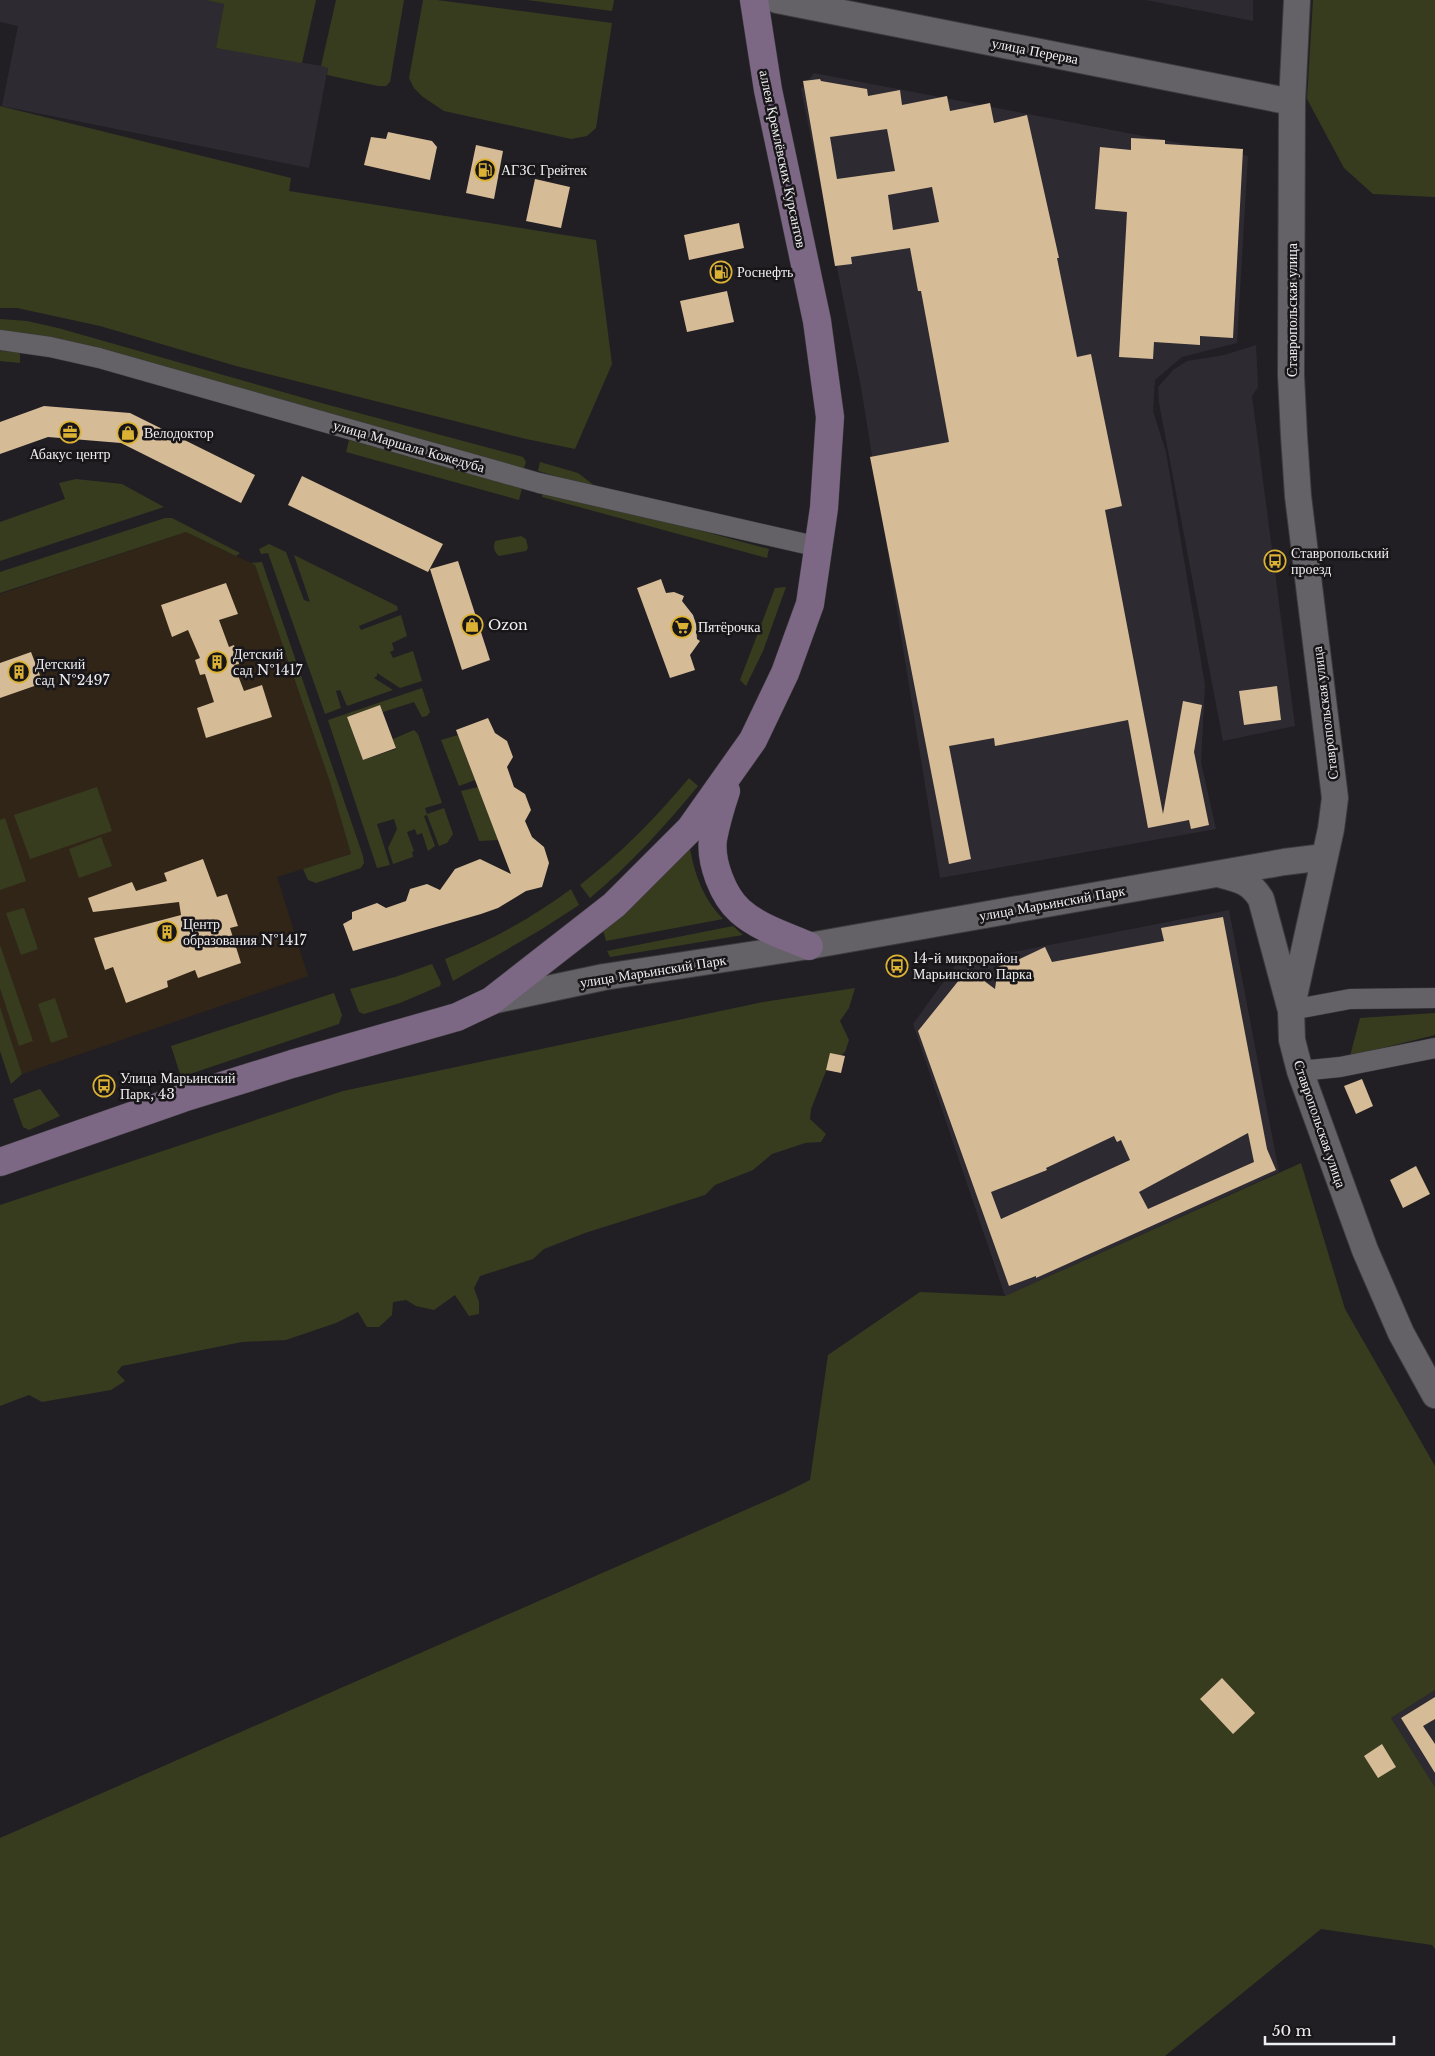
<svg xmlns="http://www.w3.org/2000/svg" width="1435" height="2056" font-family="'Libre Baskerville',serif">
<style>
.built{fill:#2e2a32}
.education{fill:#312517}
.green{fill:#373c1f}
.building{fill:#d6bb97;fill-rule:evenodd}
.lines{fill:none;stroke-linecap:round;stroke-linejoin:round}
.minor-casing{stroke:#3c3b3e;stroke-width:21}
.tertiary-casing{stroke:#3c3b3e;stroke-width:28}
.secondary-casing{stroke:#3c3b3e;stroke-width:29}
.minor{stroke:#646266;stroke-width:20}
.tertiary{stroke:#646266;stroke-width:26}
.secondary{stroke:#7c6784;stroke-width:28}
.labels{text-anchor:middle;stroke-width:5;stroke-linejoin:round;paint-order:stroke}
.street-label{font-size:14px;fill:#efeef1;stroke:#181619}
.poi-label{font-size:14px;fill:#efeef1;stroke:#181619;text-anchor:start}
</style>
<rect width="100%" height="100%" fill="#211f23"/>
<path class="built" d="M0,0H205L224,4L216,48L328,67L309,168L2,106L18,26L0,22Z
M1146,0H1253V21Z
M814,73L1248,156L1237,343L1182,357L1155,380L1153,411L1166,452L1205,685L1201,762L1216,829L940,878L861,387L801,89Z
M1256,345L1258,387L1252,396L1295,726L1223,741L1159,403L1158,387L1173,370L1187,361L1224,355Z
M1229,910L1279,1172L1005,1296L913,1024L957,963Z
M1435,1690V1787L1391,1718Z"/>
<path class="education" d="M186,532L255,565L330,782L351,854L277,877L308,976L22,1074L0,1007V594Z"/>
<path class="green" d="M205,0H316L302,63L216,48L224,4Z
M336,0H404L390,82L386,86H378L327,75L328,68L321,66Z
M423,0H437L612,23L596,128L587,136L571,139L444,111L423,97L414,88L409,78Z
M527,0H614L612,11Z
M1313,0H1435V197L1373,194L1344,168L1307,99Z
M0,106L291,178L289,191L596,240L612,364L575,449L526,439L236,366L100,326L17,308H0Z
M0,319L27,321L58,328L325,404L523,457L526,462L524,468L521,470L0,333Z
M0,351L20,352V363L0,361Z
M349,440L522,488L519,500L346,452Z
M540,462L578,473L599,489L538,471Z
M76,479L122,484L164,507L0,561V522L65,499L59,483Z
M543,488L769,549L767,558L542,497Z
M165,518H172L240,553L236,556L186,532L0,593V572Z
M521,536L526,539L528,548L526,551L499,556C494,551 493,548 495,541Z
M269,544L286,552L304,600L310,602L294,555L397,606L398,610L359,626L361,630L401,615L407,636L392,643L394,650L390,652L393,658L413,651L422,681L400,688L377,673V676L374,678L393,690L347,706L340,690L336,691L341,708L325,714L268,553L261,554L259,549Z
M262,562L363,856L364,863L361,868L316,883L308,880L303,869L351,854L330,782L255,565L251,563Z
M786,587L763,651L746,686L740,680L775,588Z
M422,688L430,712L427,716L422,717L414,702L383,712L380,705L347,717L363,760L396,749L393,739L414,730L418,734L442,803L425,808L427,814L444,808L453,834L447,843L439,846L427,815L424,816L435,846L428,851L422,833L417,835L415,829L407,832L414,851L412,852L413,857L393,864L388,848L397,829L394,819L377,824L390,865L377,868L328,720Z
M458,735L475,780L459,786L441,740Z
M689,778L698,786C665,826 630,865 590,898L580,885C621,853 656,818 689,778Z
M97,787L112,831L30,859L14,815Z
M478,787L499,840L479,841L461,791Z
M5,818L26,881L0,890V820Z
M101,837L112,866L79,878L69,849Z
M689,843C694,873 702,897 723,919L606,941L603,930Z
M571,889L579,905L542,929L453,981L445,959C490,941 532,918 571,889Z
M24,908L38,949L21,955L6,913Z
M733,926L743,935L610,957L607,951Z
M0,945L33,1041L19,1046L0,988Z
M432,964L441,983L440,986L400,1003L364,1014L359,1012L350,989L395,977Z
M855,988L849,1008L840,1021L849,1040L845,1052L828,1066L811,1109L810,1119L826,1134L821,1142L805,1143L772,1154L753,1170L715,1185L705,1195L585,1233L544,1249L533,1259L480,1276L474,1288L479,1302V1314L469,1316L455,1295L434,1310L416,1306L406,1300L393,1302L392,1315L379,1327H367L358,1312L336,1323L286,1340L242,1342L122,1366L117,1372L125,1381L111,1390L42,1402L29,1395L0,1406V1205L343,1091L763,1002Z
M334,993L342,1015L339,1024L181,1077L171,1046Z
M55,998L68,1037L51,1043L38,1004Z
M0,1007L22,1074L11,1084L0,1051Z
M1435,1013V1035L1350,1056L1360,1018Z
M40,1089L60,1116L29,1130L23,1127L13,1099Z
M1301,1163L1345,1309L1435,1466V1690L1391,1718L1435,1787V1949L1432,1945L1321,1929L1165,2056H0V1838L784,1493L810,1480L828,1355L920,1292L1005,1296Z"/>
<path class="building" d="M820,79L821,81L867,89L868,96L900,90L902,105L947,96L950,111L990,103L994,123L1027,115L1059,258H1057L1077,357L1091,354L1122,506L1105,510L1163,814L1183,701L1202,705L1194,752L1209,825L1191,829L1189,820L1148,828L1128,720L995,746L994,738L949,746L971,859L949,864L870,457L949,442L921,291H918L910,248L851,257L852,264L835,266L803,81ZM887,129L895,171L837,179L830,137ZM932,187L939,222L893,230L888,195Z
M388,132L432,141L437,147L430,180L364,165L371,137L386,139Z
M1131,138L1165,140V144L1243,149L1233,338L1200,336V345L1154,342L1153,359L1119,357L1127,212L1095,209L1100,147L1131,150Z
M476,145L503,151L494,199L466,193Z
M535,179L570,187L561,228L526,221Z
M739,223L744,248L689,260L684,235Z
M727,291L734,322L687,332L680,301Z
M44,406L130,413L255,475L241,503L121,443L48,437L0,454V422Z
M302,476L443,544L428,572L288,505Z
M458,561L490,660L462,670L430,569Z
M661,579L666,593L674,592L684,596L682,601L693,615L696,624L697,639L700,641L690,655L695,670L670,678L637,588Z
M226,583L238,614L219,620L229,647L234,645L239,664L234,665L244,691L262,685L272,717L206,738L197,708L214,702L205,674L200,675L195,660L200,658L188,630L172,637L161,605Z
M31,652L43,683L0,698V663Z
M1277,686L1281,720L1244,725L1239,691Z
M380,705L396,748L363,760L347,717Z
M488,718L495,733L507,741L513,757L507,767L514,787L525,794L531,810L525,821L532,837L544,847L549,863L542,887L526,891L498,908L481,914L353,951L343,924L352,919V912L377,903L386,908L406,901L410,889L427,884L440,890L455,869L480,859L511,874L456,730Z
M203,859L217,897L227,894L238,926L230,928L241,963L198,978L195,970L167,981L168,987L126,1003L113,967L105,970L94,938L181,915L179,902L93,912L88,898L132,882L136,891L167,881L164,873Z
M1223,917L1267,1149L1276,1170L1036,1278V1276L1009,1286L918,1031L968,969L995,989L998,967L1010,961L1011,963L1045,947L1052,962L1164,941L1161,928ZM1248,1133L1254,1162L1148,1209L1139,1192ZM1114,1136L1117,1142L1121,1140L1130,1160L1001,1219L991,1192L1047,1170L1046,1168Z
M830,1053L845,1056L841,1073L826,1070Z
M1362,1079L1373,1106L1356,1114L1344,1086Z
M1416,1166L1430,1194L1403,1208L1390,1180Z
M1222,1678L1255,1713L1233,1734L1200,1699Z
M1435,1697V1719L1423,1726L1435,1744V1773L1401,1718Z
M1382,1744L1396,1767L1378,1778L1364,1756Z"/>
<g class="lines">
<g class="minor-casing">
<path id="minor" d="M0,340L50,347L99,358L539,483L819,547
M1291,1010L1350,999L1435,998
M1300,1071L1340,1067L1435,1048"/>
</g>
<g class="tertiary-casing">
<path id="tertiary" d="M777,0L1292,102
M1297,0L1292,102L1291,375L1294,436L1298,496L1335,798L1331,829L1291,1010L1292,1040L1300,1071L1365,1250L1401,1333L1435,1395
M1218,874C1238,879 1250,881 1261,899L1290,1007
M491,1001L604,977L809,946L1284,862L1324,857"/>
</g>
<g class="secondary-casing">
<path id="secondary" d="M726,791C721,806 716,823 713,839C710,862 723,896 740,911C759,928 786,936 809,946
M0,1162L183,1098L292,1064L457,1017L491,1001L614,905L690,829L753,740L785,673L810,604L824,508L830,417L817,321L768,90L754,0"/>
</g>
<use href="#minor" class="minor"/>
<use href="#tertiary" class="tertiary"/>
<use href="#secondary" class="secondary"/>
</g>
<defs>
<g id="fuel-ring" transform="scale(1.125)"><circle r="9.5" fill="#181619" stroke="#dbb233" stroke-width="1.5"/><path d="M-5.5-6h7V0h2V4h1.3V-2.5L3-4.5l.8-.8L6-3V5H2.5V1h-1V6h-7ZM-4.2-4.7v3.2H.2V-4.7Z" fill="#dbb233"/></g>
<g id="office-ring" transform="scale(1.125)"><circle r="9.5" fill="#181619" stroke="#dbb233" stroke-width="1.5"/><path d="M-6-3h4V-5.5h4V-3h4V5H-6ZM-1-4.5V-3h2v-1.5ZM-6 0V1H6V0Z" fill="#dbb233"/></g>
<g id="shop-ring" transform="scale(1.125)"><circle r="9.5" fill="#181619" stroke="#dbb233" stroke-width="1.5"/><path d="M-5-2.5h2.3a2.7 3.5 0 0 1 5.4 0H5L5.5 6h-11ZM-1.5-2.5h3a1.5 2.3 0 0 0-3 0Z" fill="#dbb233"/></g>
<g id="bus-ring" transform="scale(1.125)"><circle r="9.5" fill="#181619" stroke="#dbb233" stroke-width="1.5"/><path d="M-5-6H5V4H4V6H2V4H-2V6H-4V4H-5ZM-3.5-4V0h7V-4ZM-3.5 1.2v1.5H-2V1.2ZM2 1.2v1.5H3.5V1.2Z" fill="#dbb233"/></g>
<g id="supermarket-ring" transform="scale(1.125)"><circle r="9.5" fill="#181619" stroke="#dbb233" stroke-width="1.5"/><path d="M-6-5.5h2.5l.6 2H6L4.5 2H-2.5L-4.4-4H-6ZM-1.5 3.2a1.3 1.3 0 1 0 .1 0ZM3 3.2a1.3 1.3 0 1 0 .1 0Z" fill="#dbb233"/></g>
<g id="building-ring" transform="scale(1.125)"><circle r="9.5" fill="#181619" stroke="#dbb233" stroke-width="1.5"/><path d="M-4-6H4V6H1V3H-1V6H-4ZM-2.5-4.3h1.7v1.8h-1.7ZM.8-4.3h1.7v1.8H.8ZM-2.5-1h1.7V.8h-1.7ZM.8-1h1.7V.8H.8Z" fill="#dbb233"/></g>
</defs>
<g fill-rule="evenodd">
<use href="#fuel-ring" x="485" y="170"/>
<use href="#fuel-ring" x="721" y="272"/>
<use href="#office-ring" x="70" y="432"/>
<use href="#shop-ring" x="128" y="433"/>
<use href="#bus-ring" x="1275" y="561"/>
<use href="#shop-ring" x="472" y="625"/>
<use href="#supermarket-ring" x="682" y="627"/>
<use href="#building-ring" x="217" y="662"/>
<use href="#building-ring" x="19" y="672"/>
<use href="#building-ring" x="167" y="932"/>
<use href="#bus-ring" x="897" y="966"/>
<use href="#bus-ring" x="104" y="1086"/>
</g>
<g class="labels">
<g class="street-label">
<text transform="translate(1035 51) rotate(11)" y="5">улица Перерва</text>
<text transform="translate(783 159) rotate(78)" y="5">аллея Кремлёвских Курсантов</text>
<text transform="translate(1292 310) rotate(-90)" y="5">Ставропольская улица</text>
<text transform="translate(409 446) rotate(16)" y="5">улица Маршала Кожедуба</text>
<text transform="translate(1325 713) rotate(-97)" y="5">Ставропольская улица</text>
<text transform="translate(1052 903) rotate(-10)" y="5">улица Марьинский Парк</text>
<text transform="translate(653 971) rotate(-9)" y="5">улица Марьинский Парк</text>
<text transform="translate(1320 1124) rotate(71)" y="5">Ставропольская улица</text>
</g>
<g class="poi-label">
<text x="501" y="175">АГЗС Грейтек</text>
<text x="737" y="277">Роснефть</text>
<text x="144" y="438">Велодоктор</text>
<text x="70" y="459" text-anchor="middle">Абакус центр</text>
<text x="1291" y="558">Ставропольский<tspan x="1291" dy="16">проезд</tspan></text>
<text x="488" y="630">Ozon</text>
<text x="698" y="632">Пятёрочка</text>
<text x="233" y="659">Детский<tspan x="233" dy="16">сад №1417</tspan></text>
<text x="35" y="669">Детский<tspan x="35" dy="16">сад №2497</tspan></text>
<text x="183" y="929">Центр<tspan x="183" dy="16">образования №1417</tspan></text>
<text x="913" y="963">14-й микрорайон<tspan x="913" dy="16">Марьинского Парка</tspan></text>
<text x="120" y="1083">Улица Марьинский<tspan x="120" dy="16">Парк, 43</tspan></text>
</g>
</g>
<path d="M1265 2036v8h129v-8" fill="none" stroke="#efeef1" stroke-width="2.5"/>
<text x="1272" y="2036" font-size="15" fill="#efeef1" stroke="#181619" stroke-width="4" paint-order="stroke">50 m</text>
</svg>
